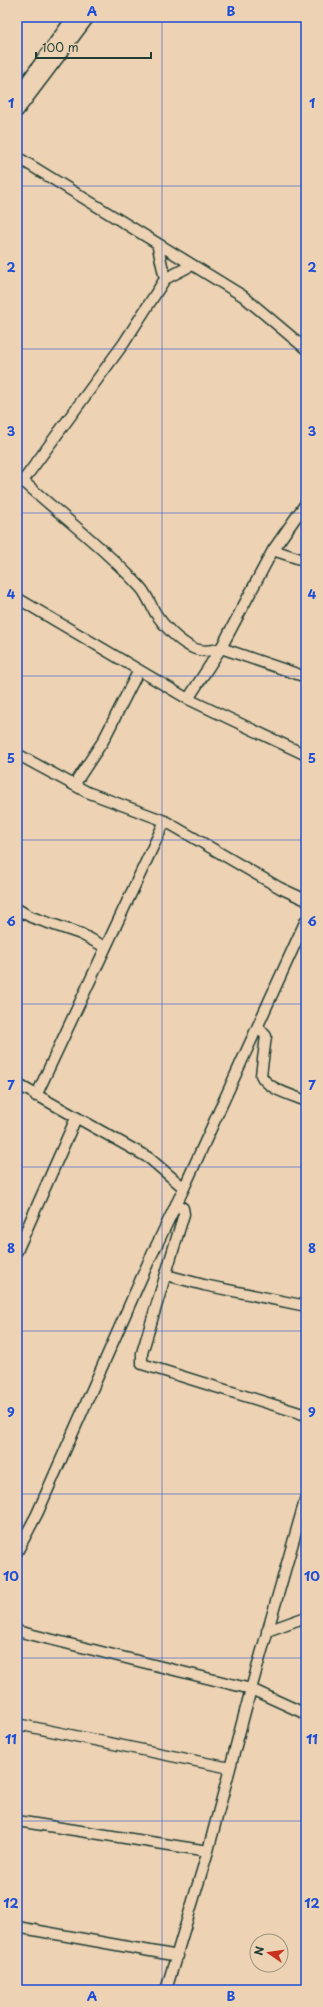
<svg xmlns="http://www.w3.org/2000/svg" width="323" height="2007" font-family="'Playpen Sans',sans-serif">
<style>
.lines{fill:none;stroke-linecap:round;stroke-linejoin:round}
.minor-casing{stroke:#1f3d34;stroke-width:13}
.major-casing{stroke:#1f3d34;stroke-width:15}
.minor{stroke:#edd2b4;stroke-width:10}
.major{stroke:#edd2b4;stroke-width:12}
.grid{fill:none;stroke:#1d4ed8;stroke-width:1;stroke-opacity:0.55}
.neatline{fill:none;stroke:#1d4ed8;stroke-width:1.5}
.grid-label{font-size:13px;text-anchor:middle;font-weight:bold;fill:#1d4ed8}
</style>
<rect width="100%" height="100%" fill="#edd2b4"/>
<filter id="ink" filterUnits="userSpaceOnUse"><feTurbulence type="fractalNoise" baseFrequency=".025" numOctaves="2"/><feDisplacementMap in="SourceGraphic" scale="8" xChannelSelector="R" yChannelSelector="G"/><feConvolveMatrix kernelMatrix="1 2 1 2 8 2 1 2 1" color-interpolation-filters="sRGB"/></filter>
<g filter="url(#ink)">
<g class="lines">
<g class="minor-casing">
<path id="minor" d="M17,157L243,296L306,349
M157,243L165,279
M23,481C62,516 105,549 141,588C147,595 151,606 156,614C164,626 177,639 189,646C199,652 210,652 221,648L273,550L306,503
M17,484L23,481L124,343L165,279L192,265
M273,550L306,561
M17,598L188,699L306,755
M188,699L221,648L306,677
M17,754L87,792L165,821L280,888L306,900
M74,785L103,741L139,670
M17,909L31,917L81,934L105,947
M258,1027L266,1036L261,1075C267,1089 292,1095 306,1101
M17,1084L149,1158L184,1188L148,1263L37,1514L17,1552
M36,1096L165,821
M184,1188L306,920
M176,1204L183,1208L184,1214L142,1353V1364L306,1415
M17,1251L76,1118
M166,1275L204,1285L306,1306
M17,1631L251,1689L306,1714
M267,1631L306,1617
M17,1724L230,1768
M17,1821L208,1851
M17,1927L178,1956
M166,1990L208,1851L251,1689L306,1497"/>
</g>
<g class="major-casing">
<path id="major" d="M17,96L74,17
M17,111L88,17"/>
</g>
<use href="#minor" class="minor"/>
<use href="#major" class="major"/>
</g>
</g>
<path class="grid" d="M162,17V1990M17,186H306M17,349H306M17,513H306M17,676H306M17,840H306M17,1004H306M17,1167H306M17,1331H306M17,1494H306M17,1658H306M17,1821H306"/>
<rect width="323" height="2007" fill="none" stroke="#edd2b4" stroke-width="44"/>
<g transform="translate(269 1953) rotate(283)"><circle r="19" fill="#edd2b4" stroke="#9b9681"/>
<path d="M0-3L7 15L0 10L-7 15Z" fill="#c8321e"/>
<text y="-6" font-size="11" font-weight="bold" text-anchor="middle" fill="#1f3d34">N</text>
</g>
<path d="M36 52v6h115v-6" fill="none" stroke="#1f3d34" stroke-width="2"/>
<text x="42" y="52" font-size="12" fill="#1f3d34" stroke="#edd2b4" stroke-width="3" paint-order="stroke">100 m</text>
<rect x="22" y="22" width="279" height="1963" class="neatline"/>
<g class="grid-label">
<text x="92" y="16">A</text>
<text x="231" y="16">B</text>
<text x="11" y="108">1</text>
<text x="312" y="108">1</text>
<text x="11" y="272">2</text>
<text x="312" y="272">2</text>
<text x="11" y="436">3</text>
<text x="312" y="436">3</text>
<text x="11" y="599">4</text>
<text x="312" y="599">4</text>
<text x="11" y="763">5</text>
<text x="312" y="763">5</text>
<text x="11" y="926">6</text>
<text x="312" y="926">6</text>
<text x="11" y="1090">7</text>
<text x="312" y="1090">7</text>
<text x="11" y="1253">8</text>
<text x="312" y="1253">8</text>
<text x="11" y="1417">9</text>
<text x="312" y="1417">9</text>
<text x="11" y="1581">10</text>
<text x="312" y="1581">10</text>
<text x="11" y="1744">11</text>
<text x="312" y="1744">11</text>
<text x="11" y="1908">12</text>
<text x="312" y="1908">12</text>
<text x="92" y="2001">A</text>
<text x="231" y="2001">B</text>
</g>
</svg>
